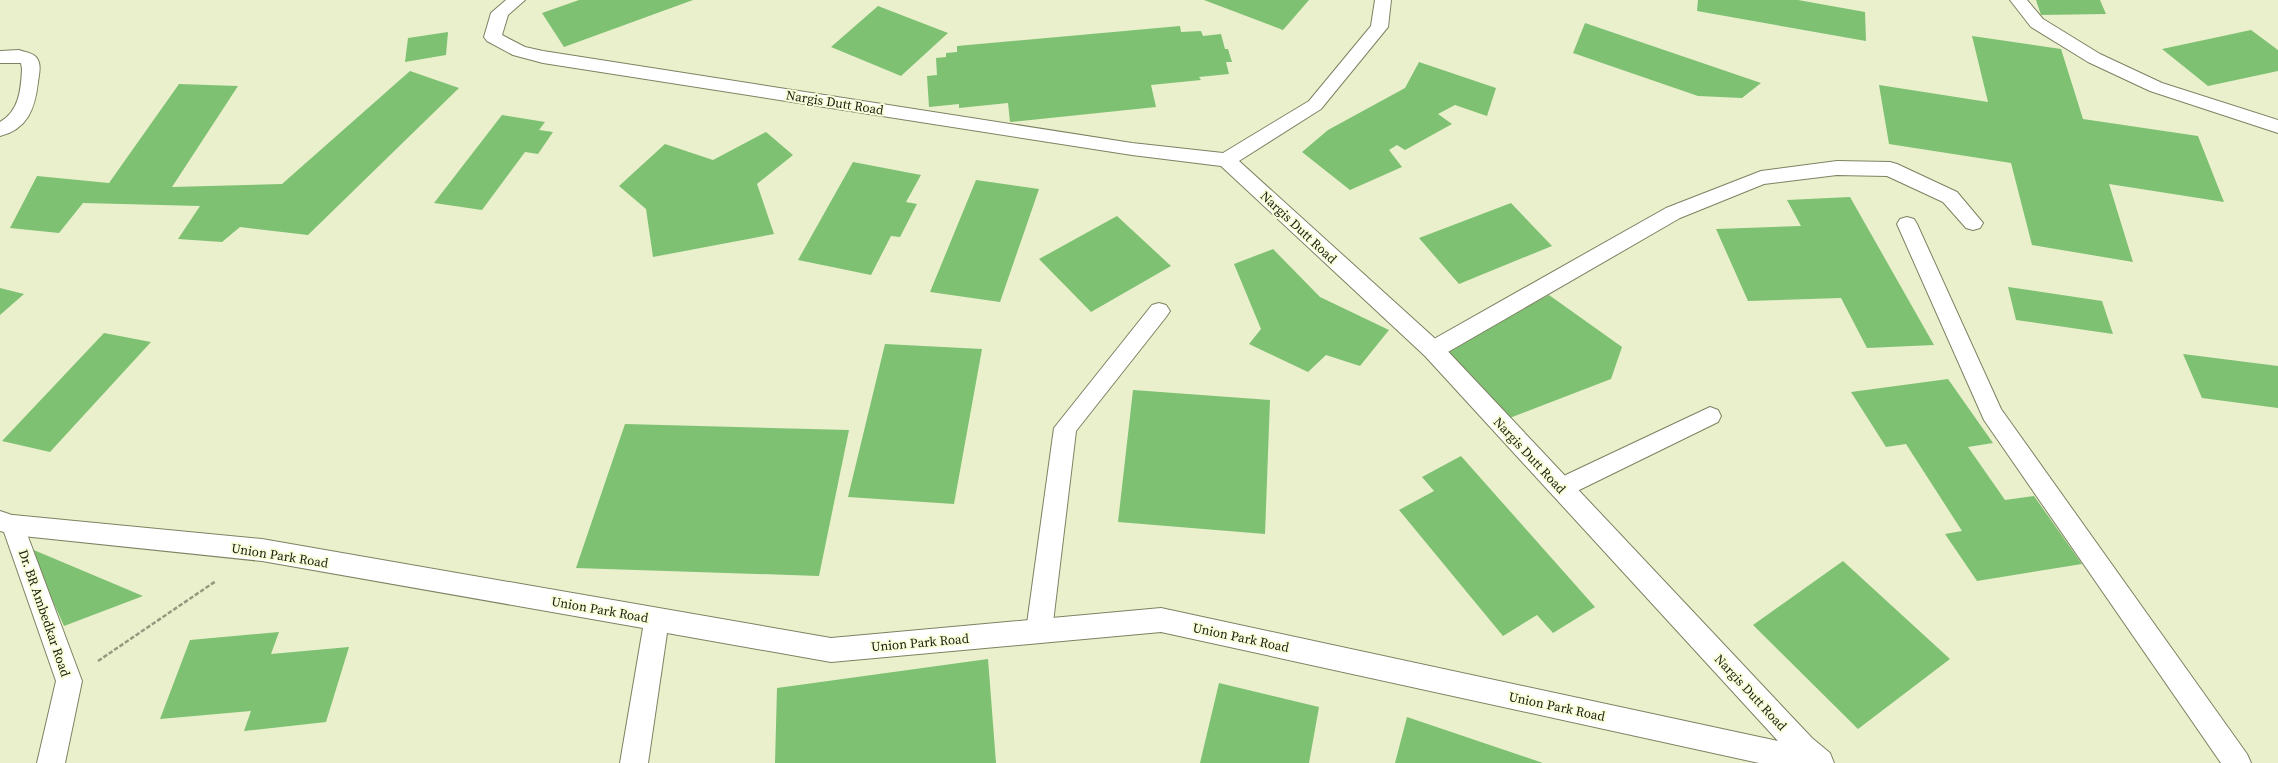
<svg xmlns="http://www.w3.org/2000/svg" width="2278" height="763" font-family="'Source Serif 4',serif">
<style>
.building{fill:#7ec173}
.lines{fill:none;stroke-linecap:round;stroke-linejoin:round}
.service-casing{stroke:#7d8262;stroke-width:2}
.minor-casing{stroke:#7d8262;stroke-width:2}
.tertiary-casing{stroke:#7d8262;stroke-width:2}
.path{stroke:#95997e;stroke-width:2.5;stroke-dasharray:4.5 2;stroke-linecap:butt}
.service{fill:#fff;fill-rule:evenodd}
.minor{fill:#fff;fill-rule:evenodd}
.tertiary{fill:#fff;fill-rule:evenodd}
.labels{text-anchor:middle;stroke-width:4;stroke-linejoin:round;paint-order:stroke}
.street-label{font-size:13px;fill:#1a1c0f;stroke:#f8fed9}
</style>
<rect width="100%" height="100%" fill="#eaf0cc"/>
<path class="building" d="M579,0H693L564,47L542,13Z
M1204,0H1309L1283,30Z
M1698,0H1798L1865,12L1866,41L1697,11Z
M2036,0H2100L2106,14L2041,15Z
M878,6L948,33L901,76L831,47Z
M1585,23L1761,83L1742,98L1698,96L1573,53Z
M1180,26L1181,32L1201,31L1203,36L1221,34L1225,49H1228L1232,62H1226L1229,74L1199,77L1201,80L1151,85L1156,107L1010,122L1008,103L959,108V104L929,107L927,76L937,75L936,58L946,57V53L957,52V46Z
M2251,30L2278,50V71L2208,86L2162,49Z
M448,32L446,55L405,62L408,38Z
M1972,36L2061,49L2083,119L2198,136L2224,202L2109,184L2133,262L2032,245L2011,163L1889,144L1879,85L1988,102Z
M1419,62L1496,88L1487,116L1455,105L1438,114L1452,124L1405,150L1397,145L1389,150L1402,167L1350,190L1302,152L1328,130L1405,88Z
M410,71L459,88L308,235L240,227L222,242L178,239L200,206L83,203L59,233L10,228L37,176L109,183L179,84L238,86L172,187L282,184Z
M502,115L545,122L539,130L553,132L538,154L525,152L482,210L434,203Z
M766,132L793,155L757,184L774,234L653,257L646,209L619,186L665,144L713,160Z
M853,162L921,175L906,202L917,204L900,237L891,236L871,275L798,260Z
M976,180L1039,189L1000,302L930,292Z
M1850,197L1934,345L1867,348L1841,298L1748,301L1716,229L1801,226L1787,200Z
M1511,203L1552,246L1459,284L1419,238Z
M1117,216L1171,266L1091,312L1039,259Z
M1273,249L1320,297L1389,330L1360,366L1326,355L1308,372L1249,344L1261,329L1234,264Z
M2008,287L2102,301L2113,334L2016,320Z
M0,288L24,294L0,315Z
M1549,295L1622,347L1611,379L1507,419L1446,350Z
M104,333L151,342L50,452L2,441Z
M885,344L982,349L954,504L848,497Z
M2183,354L2278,366V408L2202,398Z
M1948,379L1993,443L1968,447L2005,500L2034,496L2082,564L1977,581L1945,534L1962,531L1906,444L1886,447L1851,392Z
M1133,390L1270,400L1265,534L1118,522Z
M625,424L849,430L819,576L576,568Z
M1461,456L1595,607L1553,633L1537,615L1503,636L1399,510L1434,491L1422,477Z
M29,548L143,596L64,626Z
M1843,561L1950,659L1858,729L1753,625Z
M279,632L271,654L349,647L326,722L244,731L251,711L160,719L190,640Z
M988,659L996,763H775L777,688Z
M1219,683L1319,707L1309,763H1200Z
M1407,717L1543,763H1395Z"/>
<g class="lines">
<g class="service-casing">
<path id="service" d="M1837,161L1890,162L1897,164L1957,192L1983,223L1980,228L1973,230L1966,228L1943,202L1887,176L1837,175L1764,184L1680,218L1441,356L1433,358L1425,356L1422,350L1425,344L1666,208L1761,171Z
M1159,303L1166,305L1170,311L1166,317L1076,431L1052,631L1048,639L1039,643L1030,639L1026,631L1054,428L1152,305Z
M1710,407L1718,410L1721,416L1718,422L1569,495L1561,498L1553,495L1549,488L1553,481Z"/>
</g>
<g class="minor-casing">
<path id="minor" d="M506,0H525L508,15L502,35L525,47L543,51L1132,143L1223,153L1309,101L1371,26L1375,0H1391L1388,27L1321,109L1239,161L1441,344L1812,738L1830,753L1834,763H1759L1161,632L831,662L667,633L648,763H620L643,628L262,561L13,535L5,532L1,525L5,518L13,515L262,539L831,638L1161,608L1778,741L1425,356L1221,166L1132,155L543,63L513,55L487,41L484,37L491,13Z
M2010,0H2027L2043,19L2100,54L2162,83L2278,120V133L2150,91L2088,62L2031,27Z
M19,50C24,52 33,53 36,57C42,64 39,74 38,82C35,108 28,129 0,136V122C19,111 21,90 22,69L21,63H0V51Z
M1907,217L1914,219L1917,224L2001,409L2247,754L2251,763H2221L1984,420L1897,224L1900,219Z"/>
</g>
<g class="tertiary-casing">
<path id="tertiary" d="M0,511L21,518L82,681L65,763H37L56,681L4,532L0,531Z"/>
</g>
<path class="path" d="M98,661L216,581"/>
<use href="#service" class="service"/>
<use href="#minor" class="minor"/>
<use href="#tertiary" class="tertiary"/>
</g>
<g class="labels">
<g class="street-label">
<text transform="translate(835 102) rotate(9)" y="5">Nargis Dutt Road</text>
<text transform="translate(1299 227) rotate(43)" y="5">Nargis Dutt Road</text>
<text transform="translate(1530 455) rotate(47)" y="5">Nargis Dutt Road</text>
<text transform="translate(280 555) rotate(9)" y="5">Union Park Road</text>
<text transform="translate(600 609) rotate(10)" y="5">Union Park Road</text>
<text transform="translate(45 613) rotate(71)" y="5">Dr. BR Ambedkar Road</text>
<text transform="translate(1241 637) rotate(12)" y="5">Union Park Road</text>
<text transform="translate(920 642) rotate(-5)" y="5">Union Park Road</text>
<text transform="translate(1751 692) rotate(47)" y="5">Nargis Dutt Road</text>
<text transform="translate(1557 706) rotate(12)" y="5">Union Park Road</text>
</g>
</g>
</svg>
